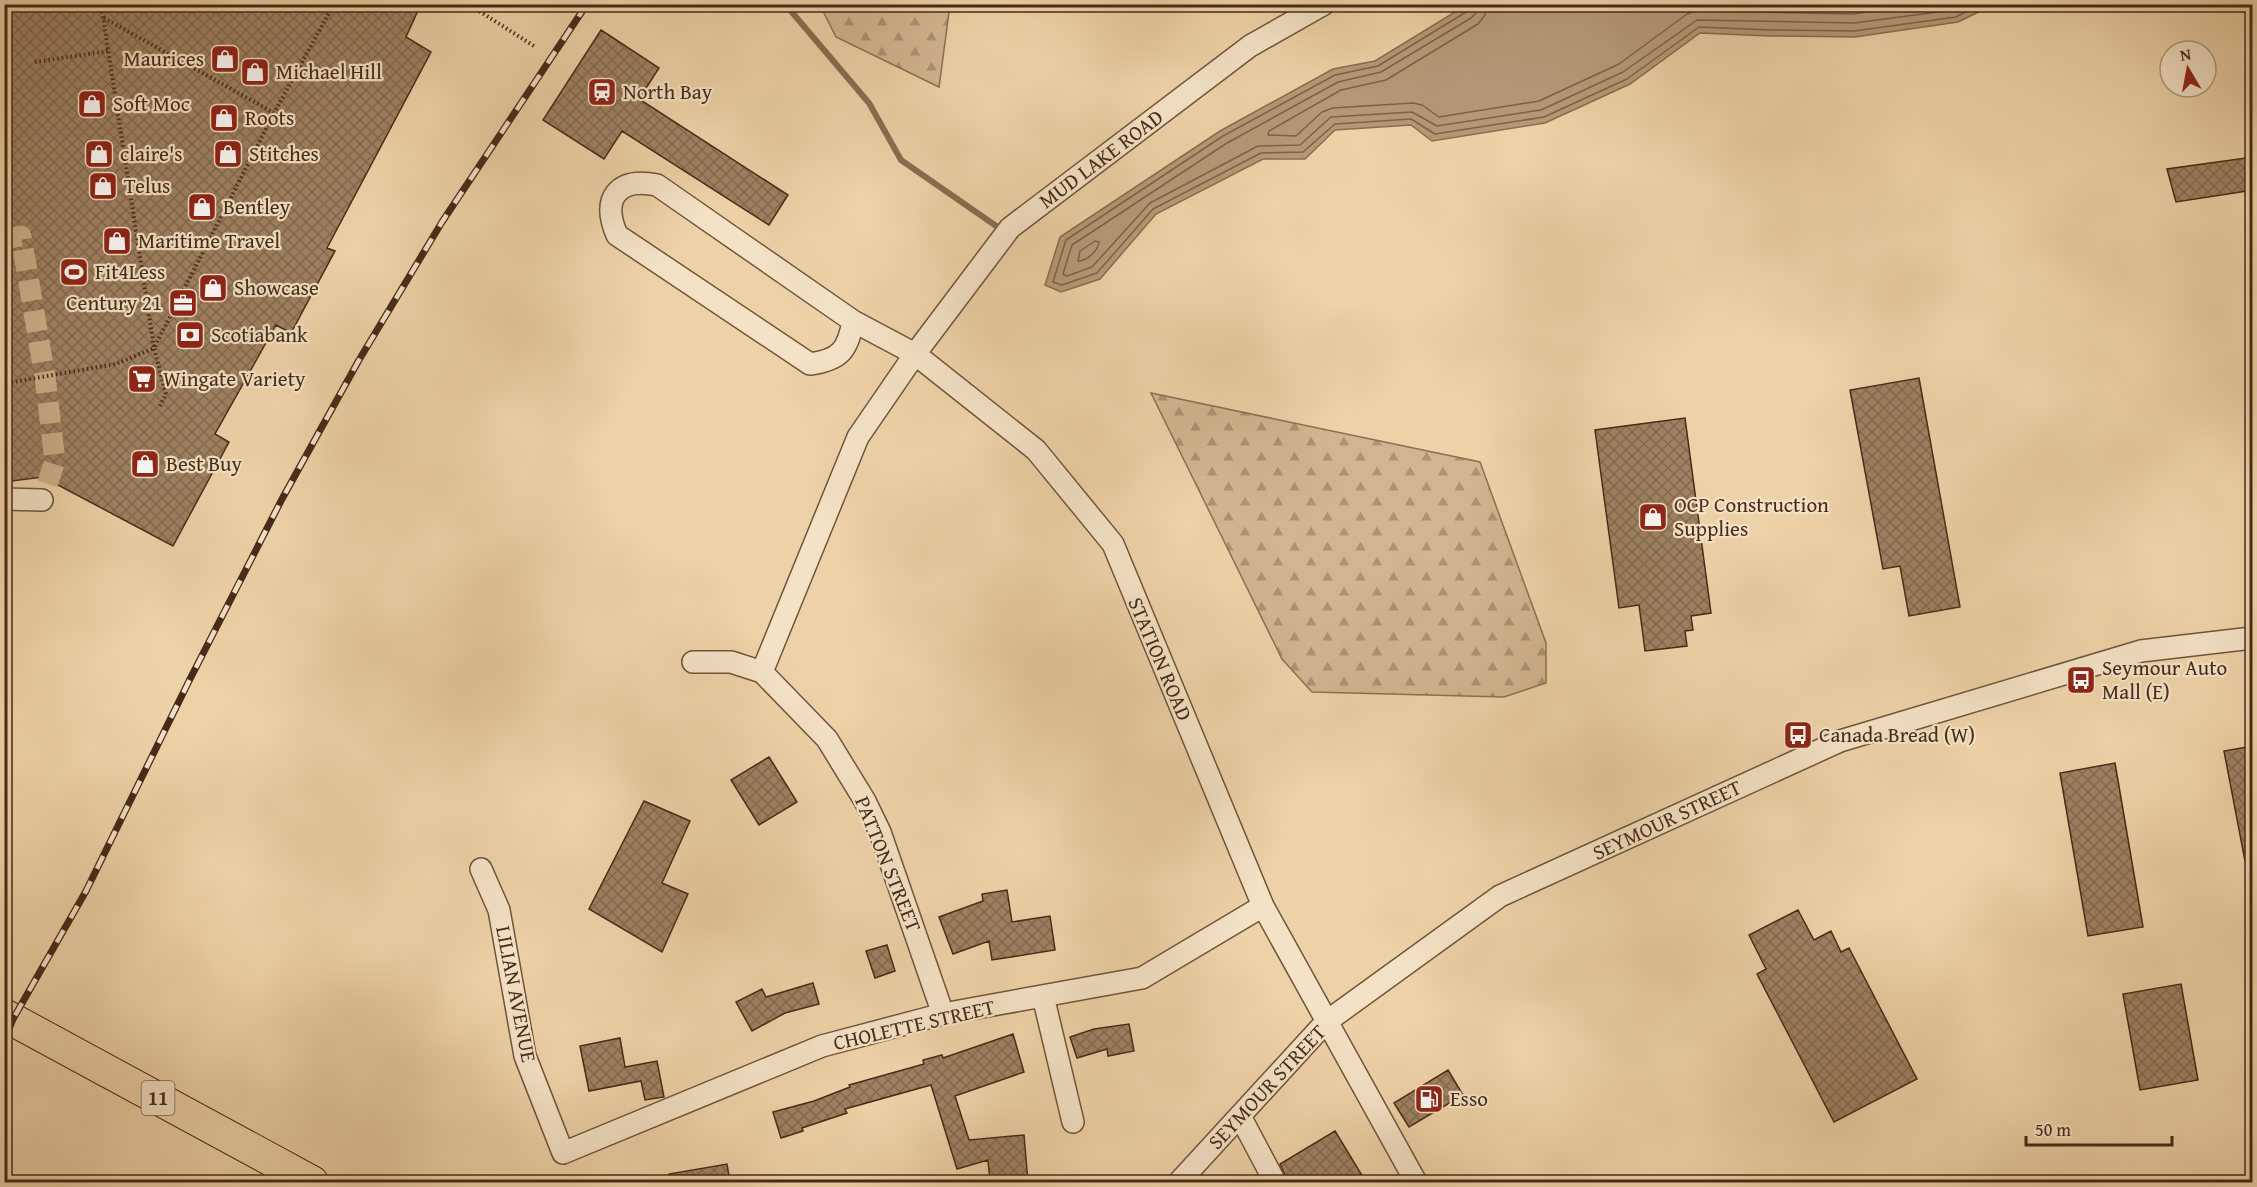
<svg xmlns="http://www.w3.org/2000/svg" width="2257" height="1187" font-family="'Gentium Book Plus',serif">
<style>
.forest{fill:url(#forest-firs);stroke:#8c7054;stroke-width:1.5}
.water{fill:#b59976;stroke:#896d50;stroke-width:1.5}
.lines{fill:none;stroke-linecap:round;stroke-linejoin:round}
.shore{stroke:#7e6247;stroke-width:1.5}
.stream{stroke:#896d50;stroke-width:6}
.building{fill:url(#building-cross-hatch);stroke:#472a18;stroke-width:1.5}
.minor-tunnel{stroke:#cdb08a;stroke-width:21;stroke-dasharray:21 10;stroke-linecap:butt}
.minor-casing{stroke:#71543c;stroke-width:24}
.highway-casing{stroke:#472a18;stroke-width:34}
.path{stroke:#472a18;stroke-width:4;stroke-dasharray:1.5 3;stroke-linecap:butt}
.minor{stroke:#f4e2c6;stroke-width:21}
.highway{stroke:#eed2a7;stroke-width:32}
.rail-casing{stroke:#472a18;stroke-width:7}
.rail{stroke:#f4e2c6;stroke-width:4.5;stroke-dasharray:14;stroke-linecap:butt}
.labels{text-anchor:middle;stroke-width:4.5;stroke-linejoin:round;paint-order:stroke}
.shield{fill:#f4e2c6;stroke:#7b614c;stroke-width:1.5}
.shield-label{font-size:20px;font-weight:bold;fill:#472a18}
.poi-label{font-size:21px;fill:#472a18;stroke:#f4e2c6;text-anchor:start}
.street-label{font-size:21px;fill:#472a18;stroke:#f4e2c6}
</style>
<defs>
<pattern id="forest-firs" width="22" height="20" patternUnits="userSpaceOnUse" patternTransform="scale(1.5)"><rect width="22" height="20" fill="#d2b58f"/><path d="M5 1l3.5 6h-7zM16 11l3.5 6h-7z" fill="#ac9374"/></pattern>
<pattern id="building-cross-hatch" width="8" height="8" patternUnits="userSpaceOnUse" patternTransform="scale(1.5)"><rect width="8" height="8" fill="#9e8162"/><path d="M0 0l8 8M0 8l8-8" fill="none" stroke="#836a50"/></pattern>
</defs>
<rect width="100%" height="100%" fill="#eed2a7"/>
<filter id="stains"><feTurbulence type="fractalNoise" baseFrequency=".00333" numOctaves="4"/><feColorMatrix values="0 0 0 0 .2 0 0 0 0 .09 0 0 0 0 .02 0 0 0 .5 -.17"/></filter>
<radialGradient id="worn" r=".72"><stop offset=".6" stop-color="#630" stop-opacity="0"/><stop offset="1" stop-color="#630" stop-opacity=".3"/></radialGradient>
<path class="forest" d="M820,5H950L939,87L836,37Z
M1151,393L1480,462L1546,643V683L1504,697L1312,692L1282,659Z"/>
<path class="water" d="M1468,4H1993V5L1958,22L1855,37L1770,36L1700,33L1630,84L1545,123L1432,141L1411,125L1335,130L1305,159H1263L1156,214L1100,279L1061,292L1045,285L1060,237L1220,131L1333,69L1375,61Z"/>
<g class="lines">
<path class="shore" d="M1470,4L1466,12L1378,66L1335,75L1223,136L1066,240L1053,282L1062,285L1097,273L1153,209L1261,153L1303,152L1335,124L1411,119L1435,134L1544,117L1627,79L1699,27L1770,30L1854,31L1956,17L1980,4
M1477,4L1476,13L1471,18L1381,72L1338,82L1227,143L1072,245L1063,274L1067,276L1092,267L1150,203L1258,146L1300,145L1331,117L1412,112L1437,126L1541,110L1623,72L1697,20L1854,23L1953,10L1963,4
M1486,4L1485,15L1478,24L1386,80L1341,90L1269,131L1268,135L1296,136L1322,112L1333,108L1413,103L1422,105L1439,117L1539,101L1619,64L1687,14L1696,11L1853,14L1923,4
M1095,241L1099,242C1098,251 1087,261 1078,261L1080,251Z"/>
<path class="stream" d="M785,4L869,103L901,160L999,228"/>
</g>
<path class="building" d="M4,4H421L406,37L431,52L327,248L335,251L291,333L276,325L215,434L229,442L173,546L43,477L4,482Z
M601,30L659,68L639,99L788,195L769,225L622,131L604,159L543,120Z
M2253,157V190L2176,202L2167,169Z
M1919,378L1960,607L1909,616L1900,566L1883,569L1850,390Z
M1685,418L1711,613L1691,616L1693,630L1685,631L1687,646L1645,651L1639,605L1619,608L1595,430Z
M2253,746V861H2245L2224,751Z
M769,757L797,802L759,825L731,780Z
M2115,763L2143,927L2088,936L2060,773Z
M644,801L690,821L662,883L688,894L662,952L589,909Z
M1007,890L1012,922L1050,916L1055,950L992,960L989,941L953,954L939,917L983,901L982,894Z
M1798,910L1814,940L1831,931L1841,952L1849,948L1917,1079L1834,1122L1757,974L1766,969L1749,935Z
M887,945L895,971L875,978L866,951Z
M813,983L819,1004L785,1013L752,1031L736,1002L762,989L766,997Z
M2181,984L2198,1080L2140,1090L2123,994Z
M1129,1024L1134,1051L1108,1056L1107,1049L1077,1058L1070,1037L1094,1029Z
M1013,1034L1024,1072L955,1096L969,1140L1024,1135L1028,1182H990L988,1160L957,1169L931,1085L845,1109L847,1113L802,1128L803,1131L781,1138L773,1112L814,1101L850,1087L849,1085L924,1064L923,1060L942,1055L943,1058Z
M620,1038L625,1067L657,1061L664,1097L645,1100L641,1081L589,1091L580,1046Z
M1448,1070L1463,1095L1409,1127L1394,1103Z
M1335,1131L1366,1182H1288L1280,1164Z
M727,1164L730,1182H670L669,1174Z"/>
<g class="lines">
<path class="minor-tunnel" d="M4,239L21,236L45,377L55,461L42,500"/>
<g class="minor-casing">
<path id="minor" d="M853,321C848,350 840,360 810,364L617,235C601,198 618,177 657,185L853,321L915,354L1036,450L1113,544L1263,906L1416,1182
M4,499L42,500
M693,662H731L762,672L827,739L865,801L880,832L943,1014
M762,672L858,437L915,354L1010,228L1250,46L1324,4
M481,869L499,910L525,1056L563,1153L822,1046L943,1014L1142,978L1263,906
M1043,996L1073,1122
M1240,1116L1275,1182
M1179,1182L1326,1022L1500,896L1840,741L2141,651L2252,638"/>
</g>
<g class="highway-casing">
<path id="highway" d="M4,1015L312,1182"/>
</g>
<path class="path" d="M468,4L534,46
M104,18L274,113
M35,62L109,51
M7,383L116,364L154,348L101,4
M160,406L166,394L154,348L274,113L334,4"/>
<use href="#minor" class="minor"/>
<use href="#highway" class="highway"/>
<g class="rail-casing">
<path id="rail" d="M4,1041L13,1019L86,891L189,681L282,499L359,360L442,222L587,4"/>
</g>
<use href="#rail" class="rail"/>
</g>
<defs>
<g id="shop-square" transform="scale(1.5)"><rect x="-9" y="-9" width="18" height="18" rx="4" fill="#8f2418" stroke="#f4e2c6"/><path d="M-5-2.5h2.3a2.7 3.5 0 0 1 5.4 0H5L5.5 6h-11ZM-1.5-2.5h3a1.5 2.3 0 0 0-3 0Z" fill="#fff"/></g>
<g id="station-square" transform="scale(1.5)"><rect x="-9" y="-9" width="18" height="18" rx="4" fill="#8f2418" stroke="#f4e2c6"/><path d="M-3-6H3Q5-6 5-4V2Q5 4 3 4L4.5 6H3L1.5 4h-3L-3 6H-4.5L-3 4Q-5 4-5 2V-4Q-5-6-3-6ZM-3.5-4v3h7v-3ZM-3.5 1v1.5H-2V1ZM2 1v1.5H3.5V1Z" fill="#fff"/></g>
<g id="stadium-square" transform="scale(1.5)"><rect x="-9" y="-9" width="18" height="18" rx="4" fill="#8f2418" stroke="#f4e2c6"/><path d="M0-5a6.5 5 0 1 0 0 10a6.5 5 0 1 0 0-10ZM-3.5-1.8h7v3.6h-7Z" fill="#fff"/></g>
<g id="office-square" transform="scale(1.5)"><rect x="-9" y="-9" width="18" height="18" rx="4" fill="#8f2418" stroke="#f4e2c6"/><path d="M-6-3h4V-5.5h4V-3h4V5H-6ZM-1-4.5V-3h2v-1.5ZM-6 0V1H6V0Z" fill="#fff"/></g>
<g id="bank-square" transform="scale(1.5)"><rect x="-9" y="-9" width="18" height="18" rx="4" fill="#8f2418" stroke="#f4e2c6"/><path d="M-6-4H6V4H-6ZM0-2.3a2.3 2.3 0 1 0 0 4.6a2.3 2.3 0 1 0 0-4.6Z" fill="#fff"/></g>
<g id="supermarket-square" transform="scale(1.5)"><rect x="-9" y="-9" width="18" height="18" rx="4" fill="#8f2418" stroke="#f4e2c6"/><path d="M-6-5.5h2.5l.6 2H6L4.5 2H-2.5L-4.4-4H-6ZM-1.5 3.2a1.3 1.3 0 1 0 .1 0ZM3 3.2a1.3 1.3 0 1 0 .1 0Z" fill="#fff"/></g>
<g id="bus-square" transform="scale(1.5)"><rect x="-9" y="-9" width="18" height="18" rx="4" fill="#8f2418" stroke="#f4e2c6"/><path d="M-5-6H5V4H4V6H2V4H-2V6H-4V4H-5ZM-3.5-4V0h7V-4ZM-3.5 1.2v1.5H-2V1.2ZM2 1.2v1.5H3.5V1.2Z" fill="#fff"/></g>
<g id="fuel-square" transform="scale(1.5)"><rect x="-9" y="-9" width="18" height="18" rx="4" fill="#8f2418" stroke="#f4e2c6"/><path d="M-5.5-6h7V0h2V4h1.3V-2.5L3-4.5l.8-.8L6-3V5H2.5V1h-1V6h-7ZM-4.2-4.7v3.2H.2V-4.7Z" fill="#fff"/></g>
</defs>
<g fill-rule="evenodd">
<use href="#shop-square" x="225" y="59"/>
<use href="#shop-square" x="255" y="72"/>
<use href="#station-square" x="602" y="92"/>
<use href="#shop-square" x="92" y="104"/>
<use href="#shop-square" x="224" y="118"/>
<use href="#shop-square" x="99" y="154"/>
<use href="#shop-square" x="228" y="154"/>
<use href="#shop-square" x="103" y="186"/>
<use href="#shop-square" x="202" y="207"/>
<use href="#shop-square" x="117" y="241"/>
<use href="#stadium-square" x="74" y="272"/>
<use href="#shop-square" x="213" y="288"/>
<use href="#office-square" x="183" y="303"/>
<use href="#bank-square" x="190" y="335"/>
<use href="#supermarket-square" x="142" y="379"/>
<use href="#shop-square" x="145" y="464"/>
<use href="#shop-square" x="1653" y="517"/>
<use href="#bus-square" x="2081" y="680"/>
<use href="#bus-square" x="1798" y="735"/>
<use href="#fuel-square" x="1429" y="1099"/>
</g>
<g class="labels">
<rect class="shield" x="141.5" y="1081" width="33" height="34" rx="4.5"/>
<g class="shield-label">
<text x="158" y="1105">11</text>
</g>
<g class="poi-label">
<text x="204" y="66" text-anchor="end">Maurices</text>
<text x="276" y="79">Michael Hill</text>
<text x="623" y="99">North Bay</text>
<text x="113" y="111">Soft Moc</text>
<text x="245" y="125">Roots</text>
<text x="120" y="161">claire's</text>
<text x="249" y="161">Stitches</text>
<text x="124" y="193">Telus</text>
<text x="223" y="214">Bentley</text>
<text x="138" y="248">Maritime Travel</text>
<text x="95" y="279">Fit4Less</text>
<text x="234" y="295">Showcase</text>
<text x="162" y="310" text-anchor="end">Century 21</text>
<text x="211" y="342">Scotiabank</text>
<text x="163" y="386">Wingate Variety</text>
<text x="166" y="471">Best Buy</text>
<text x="1674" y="512">OCP Construction<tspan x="1674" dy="24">Supplies</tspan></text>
<text x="2102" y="675">Seymour Auto<tspan x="2102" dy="24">Mall (E)</tspan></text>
<text x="1819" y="742">Canada Bread (W)</text>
<text x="1450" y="1106">Esso</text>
</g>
<g class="street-label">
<text transform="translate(1101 159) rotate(-37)" y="7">MUD LAKE ROAD</text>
<text transform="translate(1160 659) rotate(67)" y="7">STATION ROAD</text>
<text transform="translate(1667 820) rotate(-25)" y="7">SEYMOUR STREET</text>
<text transform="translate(888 864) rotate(68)" y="7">PATTON STREET</text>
<text transform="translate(516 994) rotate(79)" y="7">LILIAN AVENUE</text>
<text transform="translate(914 1025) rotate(-13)" y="7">CHOLETTE STREET</text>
<text transform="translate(1267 1087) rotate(-47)" y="7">SEYMOUR STREET</text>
</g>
</g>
<rect width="2257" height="1187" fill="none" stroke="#eed2a7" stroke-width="24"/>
<rect x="6" y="6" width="2245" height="1175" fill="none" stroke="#472a18" stroke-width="3"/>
<rect x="12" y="12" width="2233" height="1163" fill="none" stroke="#472a18" stroke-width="1.5"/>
<g transform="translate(2188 69) rotate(350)"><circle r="28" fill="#f4e2c6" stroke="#af9880" stroke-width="1.5"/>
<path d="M0-4.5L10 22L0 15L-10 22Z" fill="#8f2418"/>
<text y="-9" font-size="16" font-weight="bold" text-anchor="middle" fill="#472a18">N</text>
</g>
<path d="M2026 1136v9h146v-9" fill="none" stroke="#472a18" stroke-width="3"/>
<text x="2035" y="1136" font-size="18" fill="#472a18" stroke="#f4e2c6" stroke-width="4.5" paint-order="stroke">50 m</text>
<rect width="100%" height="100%" filter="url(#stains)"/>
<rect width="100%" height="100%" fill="url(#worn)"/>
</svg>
